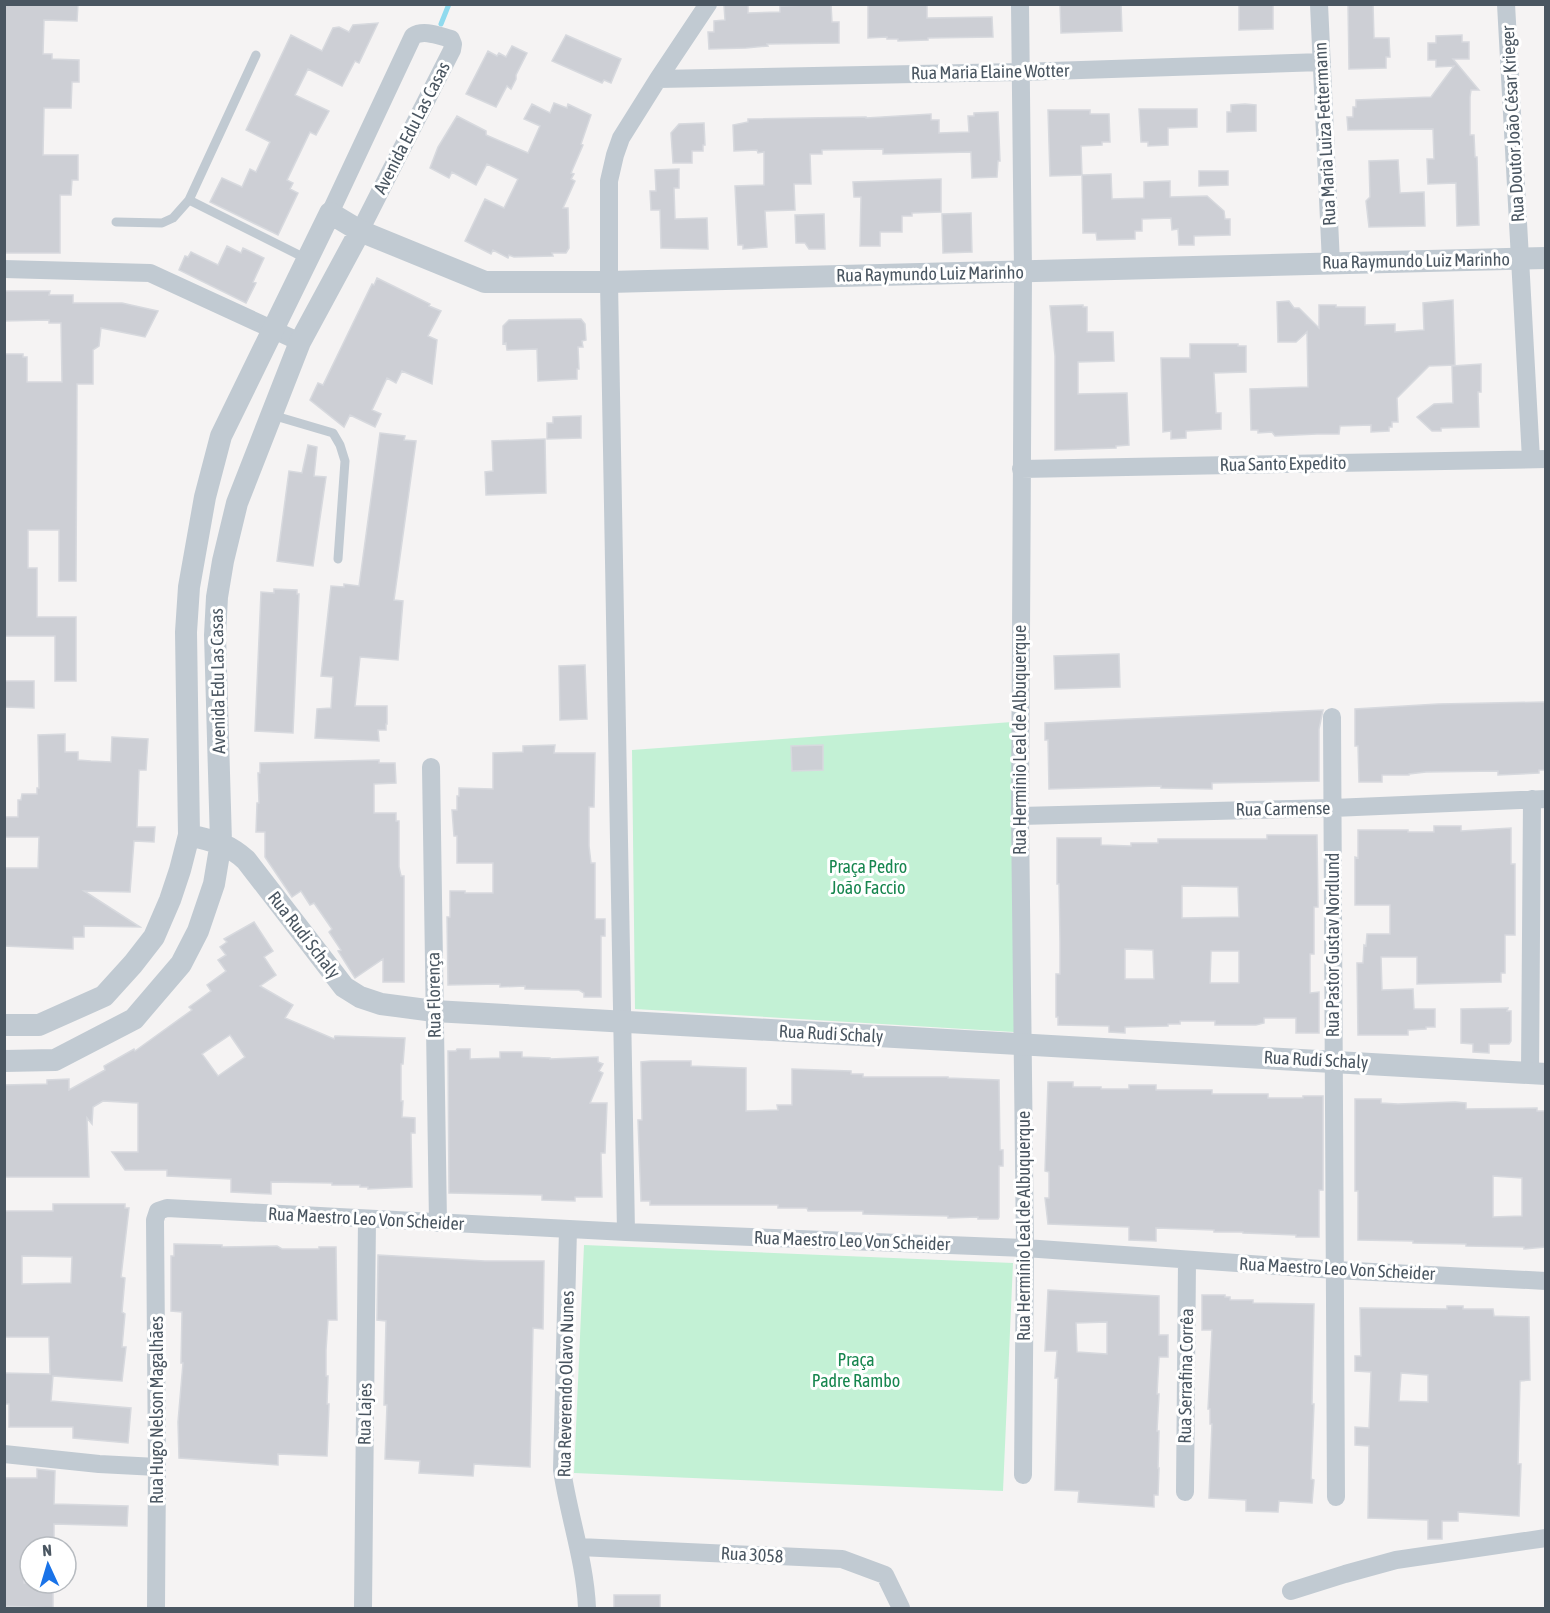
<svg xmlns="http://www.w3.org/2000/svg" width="1550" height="1613" font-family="'Asap Condensed',sans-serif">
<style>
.green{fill:#c3f1d5}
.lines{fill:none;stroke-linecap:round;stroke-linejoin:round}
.stream{stroke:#90daee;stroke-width:5}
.building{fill:#cdcfd5;stroke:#d7d9de;stroke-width:1.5;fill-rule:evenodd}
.service{stroke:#c1cad2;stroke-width:9}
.minor{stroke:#c1cad2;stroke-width:18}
.tertiary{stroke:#c1cad2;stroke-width:22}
.labels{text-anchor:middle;stroke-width:6;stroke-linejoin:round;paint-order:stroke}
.street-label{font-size:18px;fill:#4a5661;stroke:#fff}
.park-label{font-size:18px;fill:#17864f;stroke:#fff}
</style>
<rect width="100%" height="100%" fill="#f5f3f3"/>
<path class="green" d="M1012,722L1014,1032L635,1009L632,750Z
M584,1245L1013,1263L1003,1491L574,1473Z"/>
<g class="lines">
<path class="stream" d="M441,24L449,4"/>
</g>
<path class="building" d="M4,4H78L77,21L44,20L43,54H52V59L79,60V82H72L71,108H44L43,155H78V180H72L71,195H60V253H4Z
M727,4H748V13L780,12V6L831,4L832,22H839V43L767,44L768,46L746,48L709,49L708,32H714V21L725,20L724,6Z
M868,4H927V18L992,17L993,37L928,38V40L898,41V39H887V37L868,38Z
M1060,4H1121L1122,31L1061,33Z
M1239,4H1273V29L1239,30Z
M1348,4H1373L1374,38H1389L1390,57H1386V68L1349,69Z
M378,23L359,63L355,61L342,86L308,69L295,95L329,111L316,135L310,132L287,180L293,183L290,189L298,193L278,235L210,202L222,178L242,187L250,169L256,172L270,142L246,130L291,35L322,51L333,28L339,27L349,32L353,25Z
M566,35L621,59L611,83L604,80L602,83L552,61Z
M1462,35V42H1469V59H1453L1479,90H1471L1470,97V135H1474L1475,157H1477L1479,225L1457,226L1456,183L1428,184L1427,159H1434L1433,129L1348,130L1347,117H1353V107H1356V100L1431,97L1454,66L1436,67V60H1428V43H1436V36Z
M512,46L527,53L516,75V79L511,89L507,86L496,107L466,94L488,51L497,56L499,53L506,57Z
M554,103L567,108L568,104L591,115L581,144L583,145L571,173L574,174L571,179L575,181L563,208H568L569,248L566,253H552L553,256L514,257L509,255L508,258L493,250L491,254L465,241L485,199L504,208L518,179L487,164L476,185L452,172L449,178L430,168L438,147L457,116L486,131V135L528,153L540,126L524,119L532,104L550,113Z
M1245,104L1256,105V131L1227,132V112H1231V105Z
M1139,109H1197V127L1168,128V145L1148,146V142H1141Z
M1048,110H1090V114H1109L1110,142H1102V145L1081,146L1082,175L1050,176Z
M998,112L1000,161H998L997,177L972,178L971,152L883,154V149L822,150V154H810L811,184H794L795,210L765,211L767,247L743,249V245H738L735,186L764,185V152L758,153L757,150L734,151L733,125L748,122V119L866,117V118L931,114V120H939V133L969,132L968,116H974V113Z
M704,123L705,145H703V151H692V163H673L671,133L679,124Z
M1398,160L1400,193L1424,192L1425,226L1369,227L1366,201L1370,197L1369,161Z
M679,169V188H674L675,219L707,218L708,249L661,248L660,210H651L650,191H656L655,170Z
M1199,171H1228V185L1199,186Z
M1111,174L1112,199L1144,198V182L1170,181V197L1207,196L1224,211L1225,219H1230V235L1194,236V245H1179L1178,229L1172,230L1171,218L1142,219V231H1135V239L1097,240L1096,233H1083L1082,175Z
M941,179V212L912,213V216H902V232H880V246H860L861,197H854L853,182Z
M971,213L972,252L943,253L942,214Z
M824,214L825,249H809L805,243H796L795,215Z
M227,246L241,253L243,248L264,258L253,282L256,283L246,303L179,270L185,256L188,257L191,252L218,265Z
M377,278L430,304L429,306L441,311L428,336L437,340L432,384L402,371L396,383L387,378L372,410L381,414L375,427L350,415L344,427L310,400L318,383L323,385L372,284L374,285Z
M4,291H50L49,295H73V303H122L158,311L145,337L101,328L99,346L93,350V384H77L76,581H59V530H28V568H37V617H76V681H55V636H4V354H23V357H27V382H62L61,323H49V320L4,321Z
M1453,300L1455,365L1429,366L1397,398L1398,422H1392V427H1389V431L1371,432V425L1340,426L1339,434H1317L1275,436L1272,432L1258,433V430H1251L1250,389L1308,387L1307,332L1296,342H1278L1277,302L1289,301L1294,308H1299L1319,328V305H1336V307H1365V325L1395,324V332L1424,330L1423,303Z
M1083,305V307H1087V332H1113L1114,361L1078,362V394L1127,393L1129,445L1116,446V448L1055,450V356L1050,306Z
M581,319L585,324L586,340L582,341L583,347H578L579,369H577V379L538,381L537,349L507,350L506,343L503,344V326L509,320Z
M1190,344H1238V346H1246V372L1214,373L1216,413H1221V429L1186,431V438L1171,439V431L1163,432L1161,358H1190Z
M1481,364V392H1478L1479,427L1441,428V431H1432L1417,417L1434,404L1453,403L1452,366Z
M581,416V438L547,439V423H553V417Z
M380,433L405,436L404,440L416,441L394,600L403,601L398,660L360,657L355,706H387V724H386V730H378L379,741L315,738L317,709L331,708L333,677L321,676L331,586L344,587V584L359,586Z
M545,439L546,493L486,495L485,472L493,471L492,441Z
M308,445L317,447L314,476L326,477L313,566L277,561L289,471L302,473Z
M274,589L297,590V594H299L293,733L255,731L261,592L274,593Z
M1119,654L1120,687L1055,689L1054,656Z
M585,665L587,719L560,720L559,666Z
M4,681H34V708L4,707Z
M1545,702V770H1539V773L1498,775V771L1426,772L1409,774V775H1382V782H1359L1358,746H1355V709L1438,704Z
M1323,710L1319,729V781L1212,783V789L1161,788V786L1049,789L1048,740H1045V723Z
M65,734V752H78V760L91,761L111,762L112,737L148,739L146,770H139L137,827H155L154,842L134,841L130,892L84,891L140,927L84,926V937H73V949L4,946V868H38L39,837H4V817H18V800H21L22,794H37V788H39L38,735Z
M555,745L554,753H595L594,807H589V846L591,863H595V919H605V936H601V997H584V993L579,990L525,989V986L500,987V984L448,985L447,917H450V891H465V893H493V863H457V836H454L452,810H457V796H459V788L493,789V753L523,752V746Z
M823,745V770L792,771L791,746Z
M379,760V763H395L396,783L374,784V813H396V821H399V867L401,876H404V982H383V959L355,978L338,951L341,950L329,932L332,929L314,903L310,905L301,891L292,897L265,857V832H256L257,803H259L258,773H260V763Z
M1434,826H1461V831L1511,828V864H1515V935H1505V973H1501V982L1417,984V957H1381L1382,990L1413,989L1414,1009H1435V1027H1426V1029L1408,1030V1035H1358L1357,963H1363L1364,945L1366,946L1367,934H1390V905H1355V857L1358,858V830H1408V832H1434Z
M1267,835H1317L1318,907H1314V954H1310V993L1319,992V1033H1296V1018H1264V1023L1256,1025H1215V1021H1180V1024H1168V1026L1125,1027V1033L1109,1032V1026L1058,1025V1017H1056V974H1060V942L1059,884H1057V838H1101V845L1131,846V843H1158V839H1267ZM1182,886L1238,887L1239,917L1182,918ZM1125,949L1153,950L1154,979H1125ZM1211,951H1239V983H1210Z
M254,922L273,951L264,957L276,975L260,986L293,1005L285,1018L334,1039L335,1036L405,1038L403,1064H401V1101H403L402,1117L415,1118V1133H411L412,1187L368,1189V1187H360V1185H332V1183L271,1182V1194L231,1192V1179L167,1176V1170H125L112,1152H138V1103L103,1101L93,1107L92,1124L87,1118L89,1177H4V1085L47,1084V1080L69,1079V1090L105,1070L104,1066L134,1049L135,1051L192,1010L189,1007L211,991L207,985L226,971L218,960L226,955L220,947L227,942L224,939ZM230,1035L245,1057L218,1076L202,1054Z
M1508,1008L1507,1011H1511V1041L1509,1044H1489V1053L1473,1052V1044L1461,1043V1009Z
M457,1049H470V1059L500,1058V1052H522V1057L550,1058V1059L598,1057V1062L603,1064L599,1071L603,1073L590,1103H607L605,1153H601L602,1197H575V1201L542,1200V1195L449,1193L448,1051H456Z
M651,1061H691V1066L746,1068V1111L778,1110L777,1105H792V1069L851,1071V1074H863V1077H948V1078L999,1080L1000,1150H1003V1166H999V1217L998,1219H978V1217L948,1218V1216L863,1214V1211H808L807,1208H778V1205H650V1201H641L638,1120H642L641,1062Z
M1048,1082H1073V1087H1101V1089H1129V1085H1156V1090H1212V1094H1268V1098H1303V1096H1323V1190H1319V1237H1296V1235L1243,1233V1232H1214V1230L1156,1228V1241L1129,1240V1227L1048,1224L1045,1198H1049V1172L1045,1171Z
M1355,1099H1381V1103L1398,1104L1455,1102L1466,1103V1109L1537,1108V1111H1545V1247L1524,1249V1247L1466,1246V1244L1413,1243V1241L1358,1240V1191H1355ZM1493,1176L1522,1178V1216L1493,1217Z
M53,1204H125V1208H129L121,1277L125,1278L122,1312L125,1314L122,1347H126L122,1381L53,1376L51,1401L131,1408L128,1443L73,1438V1427H9V1404H4V1373L50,1374L49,1337H4V1211H53ZM22,1256L72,1257L71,1283L22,1284Z
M174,1244L222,1245V1247L277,1246L282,1249H319V1247H336L337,1320H328L326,1350V1376H328L327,1404H329L327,1456L278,1454V1465L179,1458L178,1422L183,1363H181L182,1312L171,1311V1256H174Z
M378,1255L485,1261H544L543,1329L533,1328L530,1467L474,1464L473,1476L456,1475L419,1473L420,1461L385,1459L387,1405H384L386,1321L377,1320Z
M1048,1290L1159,1296V1335H1168V1357H1159L1157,1394H1159L1157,1431H1159L1158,1468H1159L1158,1495H1154V1507L1078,1502L1079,1491L1055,1490L1058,1378H1055L1057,1351H1045ZM1107,1322V1354L1077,1352L1076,1323Z
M1202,1295H1225V1297H1230V1300H1253V1303L1314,1304L1312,1404H1314L1311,1479L1314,1480L1312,1503L1279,1501L1278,1512L1246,1511V1500L1209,1498L1212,1424H1210V1409H1208L1212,1330H1202Z
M1447,1306H1463V1309H1493L1494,1316L1529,1317L1530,1380L1520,1381L1518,1464H1521L1519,1516L1458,1512V1521H1442V1539H1428V1520L1368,1518L1369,1446L1355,1445V1427L1369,1428L1371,1372L1355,1371V1356H1361L1360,1308L1447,1309ZM1401,1373L1428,1375V1402L1399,1401Z
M37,1469L55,1471L54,1504L128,1506L127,1526L54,1524V1547H30V1552H24V1583H53V1608L4,1606V1478H37Z
M614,1595H660V1608H614Z"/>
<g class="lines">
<path class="service" d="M189,200L307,259
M116,222L162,223L173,218L189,200L256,55
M272,415L333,433L340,445L345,461L338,559"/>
<path class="minor" d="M1020,4L1023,272L1020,816L1025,1248L1023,1475
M1319,4L1331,263
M1506,4L1531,459
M658,79L1020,72L1322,62
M330,213L413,36C424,29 439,36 451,39L453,44L452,50L360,231
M4,269L150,273L300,342
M1021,469L1546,459
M1332,717L1336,1497
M431,767L438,1223
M1020,816L1333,808L1546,799
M1530,1073L1532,799
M568,1229L562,1470C569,1517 585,1561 587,1608
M626,1232L609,282V181L615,155L621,138L658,79L708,4
M4,1454L99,1464L157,1467
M1185,1492L1187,1260
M579,1547L842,1559L885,1575L901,1608
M1291,1591L1345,1574L1396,1560L1546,1538
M156,1608L157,1467L155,1220L158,1211L167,1208L626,1232L1025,1248L1335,1270L1546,1281
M363,1608L367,1219"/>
<path class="tertiary" d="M189,835C213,841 227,843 246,860L344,987L360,997L381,1004L434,1011L1546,1074
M4,1025H39L104,996L133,964L154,937L170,900L180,870L189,835L186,632L189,587L205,497L221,436L330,213L360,231L485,282H609L1546,258
M4,1061L55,1060L134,1019L181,964L198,931L214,884L221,842L215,635L217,597L223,561L237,503L300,342L360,231"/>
</g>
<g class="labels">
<g class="street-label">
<text transform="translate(990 72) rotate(-1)" y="6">Rua Maria Elaine Wotter</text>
<text transform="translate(1513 124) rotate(-93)" y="6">Rua Doutor João César Krieger</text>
<text transform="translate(412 128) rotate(-63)" y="6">Avenida Edu Las Casas</text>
<text transform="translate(1325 134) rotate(-93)" y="6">Rua Maria Luiza Fettermann</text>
<text transform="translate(1416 261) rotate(-1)" y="6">Rua Raymundo Luiz Marinho</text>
<text transform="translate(930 274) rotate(-1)" y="6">Rua Raymundo Luiz Marinho</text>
<text transform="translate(1283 464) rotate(-1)" y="6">Rua Santo Expedito</text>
<text transform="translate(218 681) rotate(-91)" y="6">Avenida Edu Las Casas</text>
<text transform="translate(1020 740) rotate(-90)" y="6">Rua Hermínio Leal de Albuquerque</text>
<text transform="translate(1283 809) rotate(-1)" y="6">Rua Carmense</text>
<text transform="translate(304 935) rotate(52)" y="6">Rua Rudi Schaly</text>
<text transform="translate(1333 945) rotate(-90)" y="6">Rua Pastor Gustav Nordlund</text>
<text transform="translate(434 995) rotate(-91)" y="6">Rua Florença</text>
<text transform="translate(831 1034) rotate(3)" y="6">Rua Rudi Schaly</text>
<text transform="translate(1316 1060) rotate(3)" y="6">Rua Rudi Schaly</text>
<text transform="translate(366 1219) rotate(3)" y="6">Rua Maestro Leo Von Scheider</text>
<text transform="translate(1024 1226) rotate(-90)" y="6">Rua Hermínio Leal de Albuquerque</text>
<text transform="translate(852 1241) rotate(2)" y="6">Rua Maestro Leo Von Scheider</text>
<text transform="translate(1337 1269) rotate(3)" y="6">Rua Maestro Leo Von Scheider</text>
<text transform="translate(1186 1376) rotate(-89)" y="6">Rua Serrafina Corrêa</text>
<text transform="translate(566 1384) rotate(-89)" y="6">Rua Reverendo Olavo Nunes</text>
<text transform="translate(157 1410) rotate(-90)" y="6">Rua Hugo Nelson Magalhães</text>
<text transform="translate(365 1414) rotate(-89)" y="6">Rua Lajes</text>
<text transform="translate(752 1555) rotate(3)" y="6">Rua 3058</text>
</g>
<g class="park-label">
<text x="868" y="873">Praça Pedro<tspan x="868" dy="21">João Faccio</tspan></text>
<text x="856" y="1366">Praça<tspan x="856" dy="21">Padre Rambo</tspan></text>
</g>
</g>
<rect width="1550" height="1613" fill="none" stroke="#4a5661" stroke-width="12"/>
<g transform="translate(48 1565) rotate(356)"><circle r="28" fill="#ffffff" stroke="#b7bbc0" stroke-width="1.5"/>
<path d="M0-4.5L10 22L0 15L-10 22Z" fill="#1a73e8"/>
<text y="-9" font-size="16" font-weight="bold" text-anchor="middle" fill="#4a5661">N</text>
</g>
</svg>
